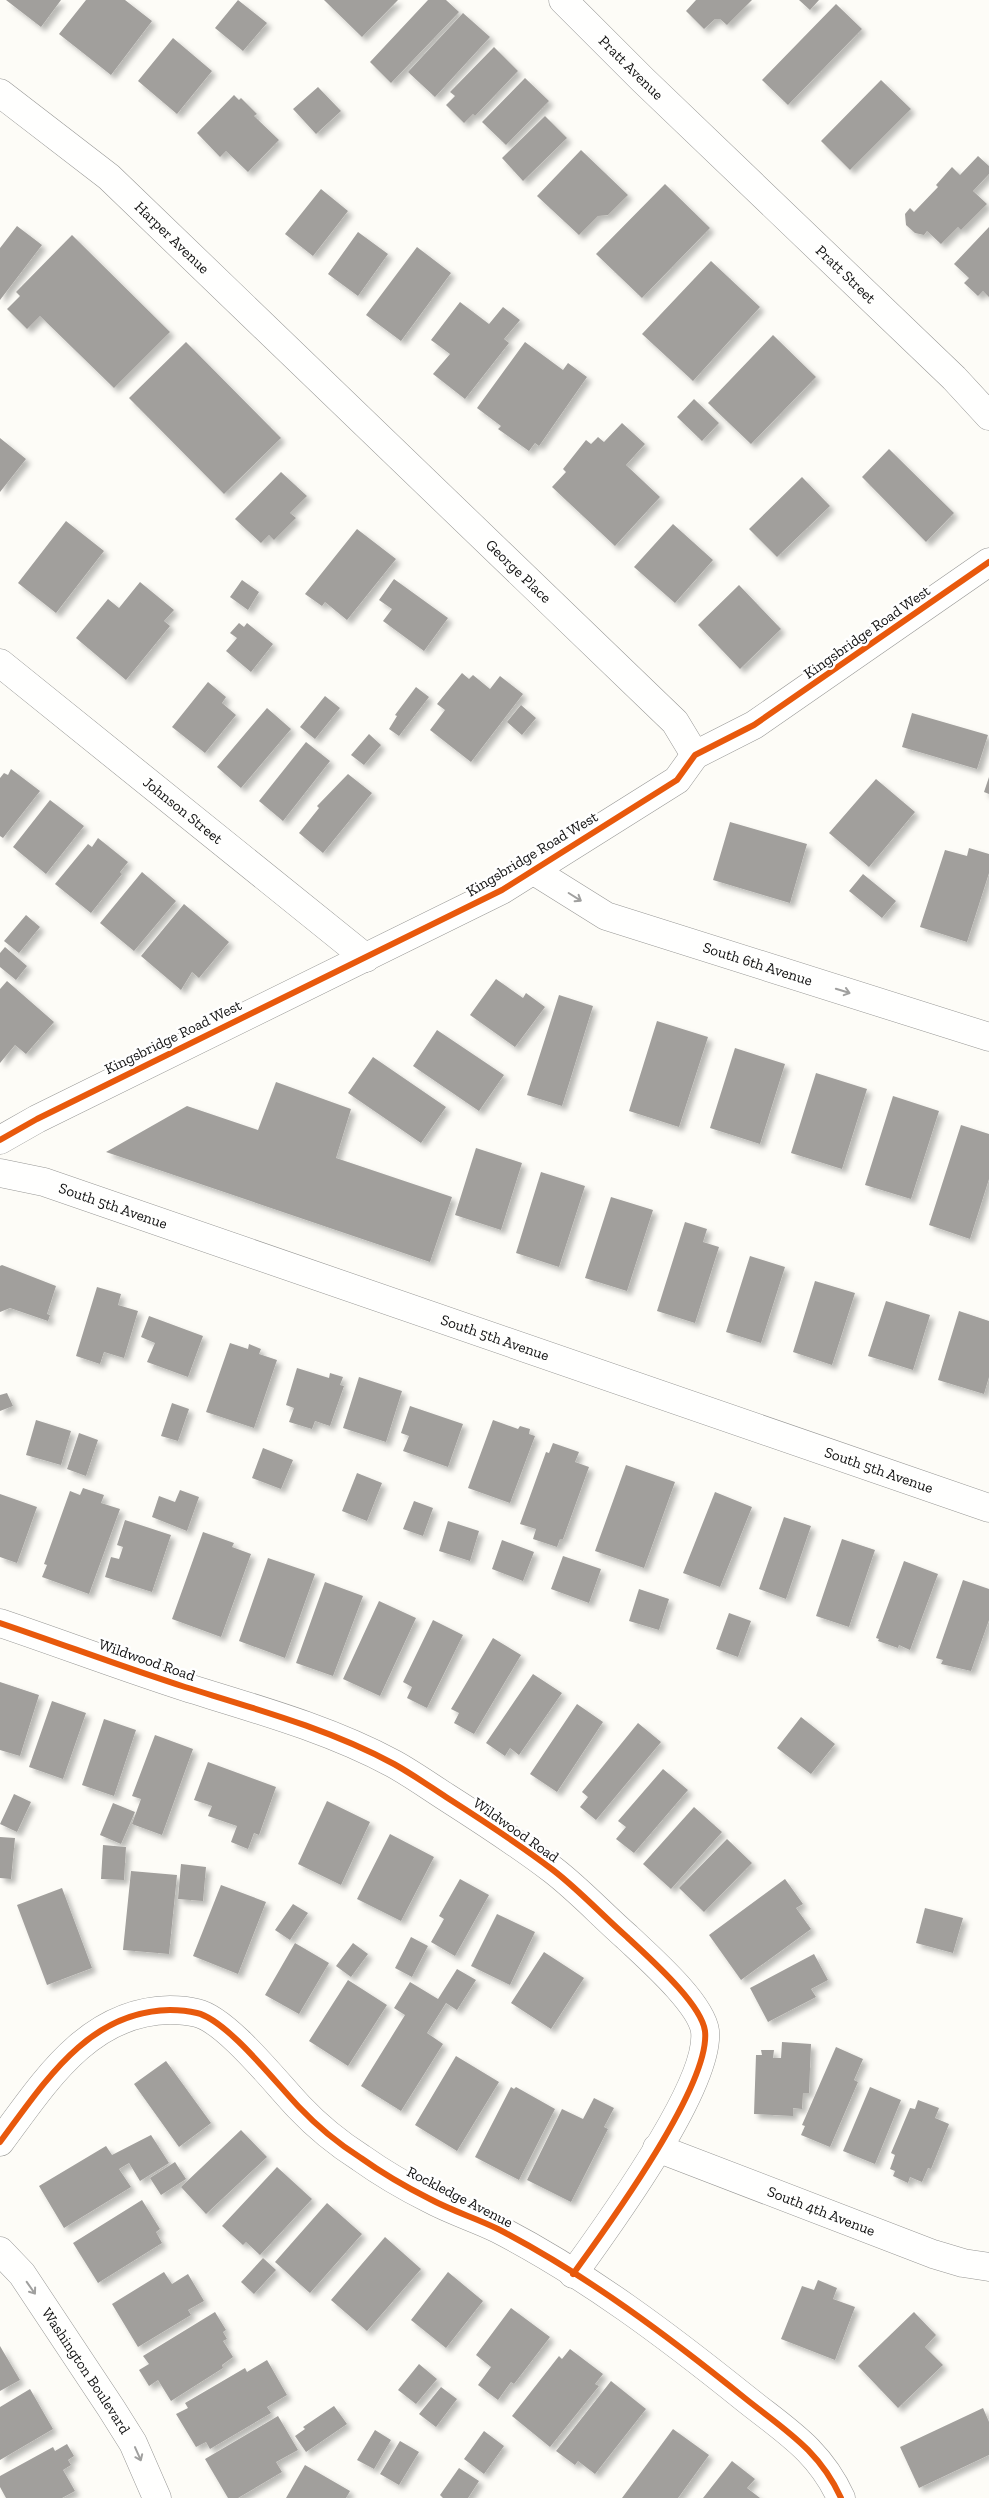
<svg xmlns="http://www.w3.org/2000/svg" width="989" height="2498" font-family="'Zilla Slab',serif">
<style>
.building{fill:#a19f9c;filter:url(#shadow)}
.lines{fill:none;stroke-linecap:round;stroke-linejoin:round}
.minor-casing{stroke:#979795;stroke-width:29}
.minor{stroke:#fffffe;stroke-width:28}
.cycleway-casing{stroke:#fff;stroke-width:9}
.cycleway{stroke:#e8590c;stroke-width:6}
.oneway{stroke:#a0a09f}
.labels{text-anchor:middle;stroke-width:5;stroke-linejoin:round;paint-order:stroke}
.street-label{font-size:15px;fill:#111;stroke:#fff}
</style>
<defs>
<filter id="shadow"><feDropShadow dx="4.5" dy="4.5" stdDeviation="2.5" flood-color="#0004"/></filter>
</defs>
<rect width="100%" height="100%" fill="#fdfcf7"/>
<path class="building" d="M6,0H61L41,27Z
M86,0H125L152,21L111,75L59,34Z
M238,0L267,23L243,51L215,28Z
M324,0H398L362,37Z
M428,0H446L459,12L391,83L370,62Z
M696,0H752L727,25L720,19H715L704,29L686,11Z
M799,0H819L810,10Z
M836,4L862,29L788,105L762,80Z
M463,13L490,37L435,97L408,72Z
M173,38L212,71L177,114L138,81Z
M494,47L518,71L475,116L473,114L464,123L446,105L455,96L450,92Z
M525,78L549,101L506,145L482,122Z
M881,80L911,109L850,170L821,141Z
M318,87L341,111L316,134L293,109Z
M234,95L239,100L241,98L257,114L254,116L279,140L248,172L226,151L220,157L197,133Z
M545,116L567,138L523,181L502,158Z
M581,150L628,195L608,215L598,216L579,235L537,196Z
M978,156L989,166V174L973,191L987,204L961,230L958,227L941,244L927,231L924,235L915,233L906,225L905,214L910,208L914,212L938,187L936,185L952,167L960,175Z
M665,184L710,228L642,298L596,254Z
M321,189L348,211L313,256L285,234Z
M17,226L42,245L0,300V248Z
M989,227V297L983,291L978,296L964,283L969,278L954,264Z
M358,232L388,254L358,296L328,274Z
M72,235L170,332L114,388L40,316L27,329L7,309L20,296L16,292Z
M417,247L451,273L401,341L366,315Z
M711,261L760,307L693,381L642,334Z
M460,302L489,324L503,307L520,320L504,339L509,343L465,399L433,374L450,354L431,340Z
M773,335L816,377L751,444L708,403Z
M186,342L281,438L224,494L129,398Z
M525,342L563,370L568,363L587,377L539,446L535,443L529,451L498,429L501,426L477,408Z
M694,399L719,423L702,441L677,417Z
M622,423L645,444L626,465L660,497L615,546L552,487L566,472L563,469L586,440L591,444L598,437L604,442Z
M0,438L26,459L0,492Z
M889,449L954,513L926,542L862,477Z
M281,472L307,496L290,513L296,518L274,540L269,535L261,543L235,519Z
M802,477L830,506L777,557L749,529Z
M66,521L104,551L56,613L18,583Z
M673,524L713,560L675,603L634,567Z
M357,529L396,559L347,620L325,602L322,606L305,594Z
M394,579L448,618L424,651L383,621L392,609L379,600Z
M242,580L259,592L248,610L230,597Z
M140,582L174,610L164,621L170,626L126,680L76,638L108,599L119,608Z
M739,585L781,629L740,669L698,625Z
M239,623L244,627L247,623L273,644L251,672L226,651L237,638L230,633Z
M462,673L469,679L473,675L490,689L500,676L523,694L471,762L430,730L445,710L437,704Z
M208,682L226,697L222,703L236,715L205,753L172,727Z
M416,687L429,697L399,736L389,729L397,716L395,715Z
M325,696L340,708L315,739L300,727Z
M521,705L536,718L522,735L507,722Z
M267,708L291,729L241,788L217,767Z
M912,713L988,735L977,769L902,747Z
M369,734L381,745L364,765L351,755Z
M306,742L330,761L283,821L259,801Z
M11,769L40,791L3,838L0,836V778L4,773L8,775Z
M348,774L372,793L323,853L299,833L319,808L317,806Z
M989,777V794L984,792Z
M876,779L915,812L869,867L829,833Z
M50,800L84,826L46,874L13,847Z
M730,822L807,844L790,903L713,880Z
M98,838L128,862L120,872L122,874L91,913L55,884L88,844L92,847Z
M969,848L989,854V873L967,942L920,927L945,850L967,856Z
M142,872L176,901L134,951L100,923Z
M863,874L896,901L882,918L849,891Z
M184,904L229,942L199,978L192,972L181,990L141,956Z
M26,915L40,927L19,953L4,941Z
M5,947L27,966L16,980L0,967V953Z
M496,979L523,998L526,993L545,1007L515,1047L470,1015Z
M7,981L54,1022L26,1054L15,1045L0,1063V989Z
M559,995L593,1006L562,1106L527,1095Z
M657,1021L708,1037L679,1127L629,1111Z
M437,1030L504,1075L479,1111L413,1066Z
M735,1048L785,1064L760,1144L710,1128Z
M373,1057L446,1107L421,1143L348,1093Z
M816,1073L867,1089L842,1169L791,1153Z
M276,1082L351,1109L336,1158L452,1197L430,1262L106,1152L187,1106L258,1130Z
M893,1096L939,1111L911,1199L865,1185Z
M961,1125L989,1134V1179L970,1239L929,1225Z
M476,1148L522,1163L501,1230L455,1215Z
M541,1172L585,1186L559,1267L516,1253Z
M611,1197L653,1210L627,1291L585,1278Z
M685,1222L707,1229L703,1242L719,1247L695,1323L657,1311Z
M750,1256L785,1267L761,1343L726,1332Z
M2,1265L56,1286L47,1314L50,1315L48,1321L10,1308L0,1312V1266Z
M815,1281L855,1293L832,1365L793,1352Z
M97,1287L121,1294L118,1305L138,1311L124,1358L104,1352L100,1364L76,1356Z
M886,1301L930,1315L913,1370L868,1356Z
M959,1311L989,1321V1377L984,1394L938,1380Z
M149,1316L203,1336L188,1377L147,1362L155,1343L141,1337Z
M230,1343L248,1349L249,1344L261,1349L259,1354L277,1360L254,1428L206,1412Z
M297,1368L329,1378L330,1373L343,1377L340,1385L344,1386L330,1426L315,1421L312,1429L289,1422L294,1408L286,1405Z
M359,1377L402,1391L386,1442L343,1428Z
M7,1393L13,1406L0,1411V1395Z
M172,1403L189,1409L178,1441L161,1436Z
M410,1406L463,1424L448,1467L403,1451L409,1436L401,1433Z
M36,1420L71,1431L61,1465L26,1455Z
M493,1420L518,1429L520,1426L530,1429L529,1434L535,1436L510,1503L468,1488Z
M79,1433L98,1440L86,1476L67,1469Z
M553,1443L579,1452L575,1462L589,1467L563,1539H560L557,1547L533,1539L536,1529L520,1524L546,1452L549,1453Z
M263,1448L293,1460L281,1489L252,1478Z
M626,1465L675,1482L644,1568L595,1551Z
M357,1473L382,1483L367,1521L342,1511Z
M83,1488L104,1495L101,1503L120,1509L89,1594L42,1577L47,1565L44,1564L70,1491L80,1495Z
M180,1490L199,1497L187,1531L152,1517L159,1496L175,1502Z
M715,1492L752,1507L720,1587L683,1573Z
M0,1494L37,1507L17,1563L0,1557Z
M414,1501L433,1508L423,1536L403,1529Z
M784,1517L811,1526L786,1599L759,1589Z
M125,1520L171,1535L152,1592L105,1577L111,1557L119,1559L123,1547L117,1545Z
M448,1521L479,1531L470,1561L439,1551Z
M203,1532L234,1543L232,1547L251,1554L221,1637L172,1619Z
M842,1539L875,1550L849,1627L816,1616Z
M502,1540L534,1552L523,1581L492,1569Z
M563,1556L601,1569L589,1603L551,1589Z
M268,1558L315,1574L285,1658L239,1641Z
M904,1561L938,1574L910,1650L899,1645L898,1648L878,1641L879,1639L876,1638Z
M963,1580L989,1589V1620L971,1671L941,1664L943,1660L936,1658Z
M325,1582L363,1596L333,1676L296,1663Z
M639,1589L669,1599L659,1630L629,1621Z
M379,1601L416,1618L380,1696L343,1679Z
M729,1613L751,1621L738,1657L716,1649Z
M433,1620L463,1635L427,1708L407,1698L412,1687L403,1682Z
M493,1638L521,1655L474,1734L454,1723L459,1713L451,1709Z
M533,1674L562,1693L519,1755L510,1748L505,1756L486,1743Z
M0,1682L39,1695L20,1756L0,1750Z
M52,1701L86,1713L63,1779L29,1767Z
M577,1704L603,1722L557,1792L530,1774Z
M801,1717L835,1744L811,1774L777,1748Z
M104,1719L136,1730L114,1796L82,1785Z
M638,1723L661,1742L596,1820L580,1807L588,1797L582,1792Z
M155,1735L193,1749L162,1835L132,1824L141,1799L132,1796Z
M208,1762L276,1787L259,1835L254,1833L248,1849L231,1842L237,1826L208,1816L212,1806L194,1800Z
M663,1769L688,1790L634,1853L616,1839L626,1827L618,1821Z
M14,1794L31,1802L17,1832L0,1824Z
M327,1801L370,1822L341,1885L298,1864Z
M113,1803L135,1812L121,1844L100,1835Z
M694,1807L722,1832L671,1889L643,1864Z
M390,1834L434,1857L401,1921L357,1899Z
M0,1837L15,1838L11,1879L0,1878Z
M727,1839L752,1863L704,1912L679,1888Z
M103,1845L126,1847L124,1880L101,1879Z
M181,1864L206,1867L203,1901L178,1899Z
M131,1871L177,1875L169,1954L123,1950Z
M460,1879L489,1895L455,1956L431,1942L444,1919L439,1916Z
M785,1879L803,1904L796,1908L811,1929L741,1980L709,1935Z
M221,1885L266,1902L238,1974L193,1956Z
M62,1888L92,1968L47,1985L17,1905Z
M293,1904L308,1913L290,1940L275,1930Z
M925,1908L963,1918L953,1953L916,1943Z
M497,1914L535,1932L510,1985L471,1966Z
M411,1937L428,1946L412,1977L395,1968Z
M295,1943L329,1963L299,2014L265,1995Z
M353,1943L368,1954L351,1977L336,1966Z
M544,1952L584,1978L551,2029L511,2003Z
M814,1954L828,1980L811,1989L816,1997L768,2022L750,1988Z
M457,1969L476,1980L457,2010L446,2003L427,2033L443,2044L401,2111L361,2086L405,2015L394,2008L410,1982L438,1999Z
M348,1980L387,2005L348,2066L309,2041Z
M782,2042L811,2044L809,2093H803L802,2109L793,2108V2116L754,2114L756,2055H762L761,2050H774L773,2058H781Z
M836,2047L863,2059L854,2080L858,2082L830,2147L801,2135L805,2126L802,2125Z
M456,2056L499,2082L457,2151L415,2125Z
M166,2061L211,2123L179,2147L134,2084Z
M511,2087L514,2089L516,2087L555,2109L519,2180L475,2157Z
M870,2087L901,2100L875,2164L843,2151Z
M594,2098L614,2108L604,2127L608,2129L571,2202L527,2180L562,2109L583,2119Z
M918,2100L939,2108L935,2118L949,2124L931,2169L928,2168L922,2182L910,2177L908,2183L893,2176L895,2171L890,2169L895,2155L891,2153L910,2108L915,2109Z
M241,2130L267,2157L206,2214L181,2187Z
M151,2135L169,2163L140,2181L129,2163L119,2169L131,2187L64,2228L39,2186L106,2146L112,2155Z
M175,2162L186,2179L161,2195L150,2178Z
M277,2167L312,2199L260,2255L246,2242L243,2245L222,2226Z
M142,2200L160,2229L156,2232L162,2243L98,2283L73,2243Z
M327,2203L362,2234L310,2293L275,2262Z
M385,2237L421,2269L367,2331L331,2300Z
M263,2258L276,2270L254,2294L241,2282Z
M164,2272L172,2284L188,2274L204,2301L188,2310L191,2315L138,2347L112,2304Z
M448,2272L483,2301L446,2348L411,2320Z
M818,2280L837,2288L833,2299L855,2307L835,2360L781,2339L802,2286L814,2290Z
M511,2308L550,2337L514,2384L511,2382L498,2400L478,2385L491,2367L476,2355Z
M215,2312L226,2330L223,2332L227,2339L223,2341L233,2357L222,2365L223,2368L171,2401L158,2380L149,2386L139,2370L149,2364L143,2356Z
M914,2312L936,2335L925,2347L943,2365L898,2408L858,2366Z
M0,2346L20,2380L0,2391Z
M570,2349L603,2374L595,2384L599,2386L550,2447L512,2416L559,2356L562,2359Z
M267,2360L287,2395L267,2407L271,2413L210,2449L206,2442L196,2447L176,2414L188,2408L185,2403L245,2368L247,2372Z
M419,2364L437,2379L416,2404L398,2390Z
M611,2381L646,2409L595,2474L578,2461L575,2465L556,2451Z
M441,2387L457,2399L436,2427L419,2414Z
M30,2389L53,2429L0,2460V2407Z
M334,2406L347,2424L306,2452L295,2436L305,2429L303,2427Z
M983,2408L989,2422V2455L919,2488L900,2447Z
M278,2416L298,2450L276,2462L282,2472L238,2498H228L205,2459Z
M673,2429L709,2455L678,2498H622Z
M375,2430L391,2440L374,2469L357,2460Z
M484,2431L504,2446L484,2474L464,2459Z
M400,2441L419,2452L399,2485L380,2474Z
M67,2444L74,2456L68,2460L71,2465L63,2470L75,2491L62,2498H6L0,2487V2476L53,2447L55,2451Z
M732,2461L755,2479L747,2488L760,2498H703Z
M305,2465L350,2491L346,2498H286Z
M459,2468L479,2481L468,2498H443L440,2495Z"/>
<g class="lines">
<g class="minor-casing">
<g id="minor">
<path id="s1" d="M563,0L643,80L954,378L989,416"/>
<path id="s2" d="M0,93L109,177L675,722L695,755"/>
<path id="s3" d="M0,663L366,958"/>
<path id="s4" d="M534,871L606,916L989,1037"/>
<path d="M0,1140L37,1119L502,890L677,780L695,755L754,725L989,562"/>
<path id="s5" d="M0,1173L44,1182L989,1508"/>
<path d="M0,1623C62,1644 123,1667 185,1687C256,1709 329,1729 394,1764C412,1774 429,1786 446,1797C482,1820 519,1844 553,1870C579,1890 602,1915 627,1937C648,1957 701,2003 705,2031C711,2085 607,2227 573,2274"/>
<path d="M0,2142C44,2083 88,2011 170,2010C178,2010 189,2011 197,2013C227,2020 276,2083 299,2107C316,2125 339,2144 361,2158C382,2173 406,2187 430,2199C452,2211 476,2218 498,2229C587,2275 669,2337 746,2399C786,2431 819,2450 841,2498"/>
<path id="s6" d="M657,2148L933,2254L963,2263L989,2267"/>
<path id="s7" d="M0,2251L22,2274L111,2408L133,2443L157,2498"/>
</g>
</g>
<use href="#minor" class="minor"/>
<g class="cycleway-casing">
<path id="cycleway" d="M0,1140L37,1119L502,890L677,780L695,755L754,725L989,562
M0,1623C62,1644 123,1667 185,1687C256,1709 329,1729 394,1764C412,1774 429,1786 446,1797C482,1820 519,1844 553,1870C579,1890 602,1915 627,1937C648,1957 701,2003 705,2031C711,2085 607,2227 573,2274
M0,2142C44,2083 88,2011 170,2010C178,2010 189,2011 197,2013C227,2020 276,2083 299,2107C316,2125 339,2144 361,2158C382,2173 406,2187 430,2199C452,2211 476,2218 498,2229C587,2275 669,2337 746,2399C786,2431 819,2450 841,2498"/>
</g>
<use href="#cycleway" class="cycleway"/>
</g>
<defs><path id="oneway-shaft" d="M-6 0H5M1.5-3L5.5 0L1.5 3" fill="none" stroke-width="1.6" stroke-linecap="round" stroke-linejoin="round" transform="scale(1.25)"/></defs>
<g class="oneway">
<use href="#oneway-shaft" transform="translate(575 897) rotate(32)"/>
<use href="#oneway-shaft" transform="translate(843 991) rotate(17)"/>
<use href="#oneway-shaft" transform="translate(31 2288) rotate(55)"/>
<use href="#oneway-shaft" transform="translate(138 2454) rotate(66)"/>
</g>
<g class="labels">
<g class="street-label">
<text dy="5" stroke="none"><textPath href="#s1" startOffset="96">Pratt Avenue</textPath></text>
<text dy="5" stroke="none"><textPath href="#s2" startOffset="225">Harper Avenue</textPath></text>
<text dy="5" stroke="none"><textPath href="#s1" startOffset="394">Pratt Street</textPath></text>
<text dy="5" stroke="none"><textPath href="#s2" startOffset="706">George Place</textPath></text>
<text transform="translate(867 632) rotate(-35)" y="5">Kingsbridge Road West</text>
<text dy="5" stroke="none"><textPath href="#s3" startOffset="235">Johnson Street</textPath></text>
<text transform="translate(532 854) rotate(-31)" y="5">Kingsbridge Road West</text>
<text dy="5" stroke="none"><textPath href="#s4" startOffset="244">South 6th Avenue</textPath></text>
<text transform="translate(173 1037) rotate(-26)" y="5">Kingsbridge Road West</text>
<text dy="5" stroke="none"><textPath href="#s5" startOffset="118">South 5th Avenue</textPath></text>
<text dy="5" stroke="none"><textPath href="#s5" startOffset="522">South 5th Avenue</textPath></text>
<text dy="5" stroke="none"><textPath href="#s5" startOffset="928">South 5th Avenue</textPath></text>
<text transform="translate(147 1660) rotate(19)" y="5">Wildwood Road</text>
<text transform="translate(516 1830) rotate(35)" y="5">Wildwood Road</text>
<text transform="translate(460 2197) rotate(27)" y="5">Rockledge Avenue</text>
<text dy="5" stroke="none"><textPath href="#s6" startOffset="176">South 4th Avenue</textPath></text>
<text dy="5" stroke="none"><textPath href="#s7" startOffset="148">Washington Boulevard</textPath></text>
</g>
</g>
</svg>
